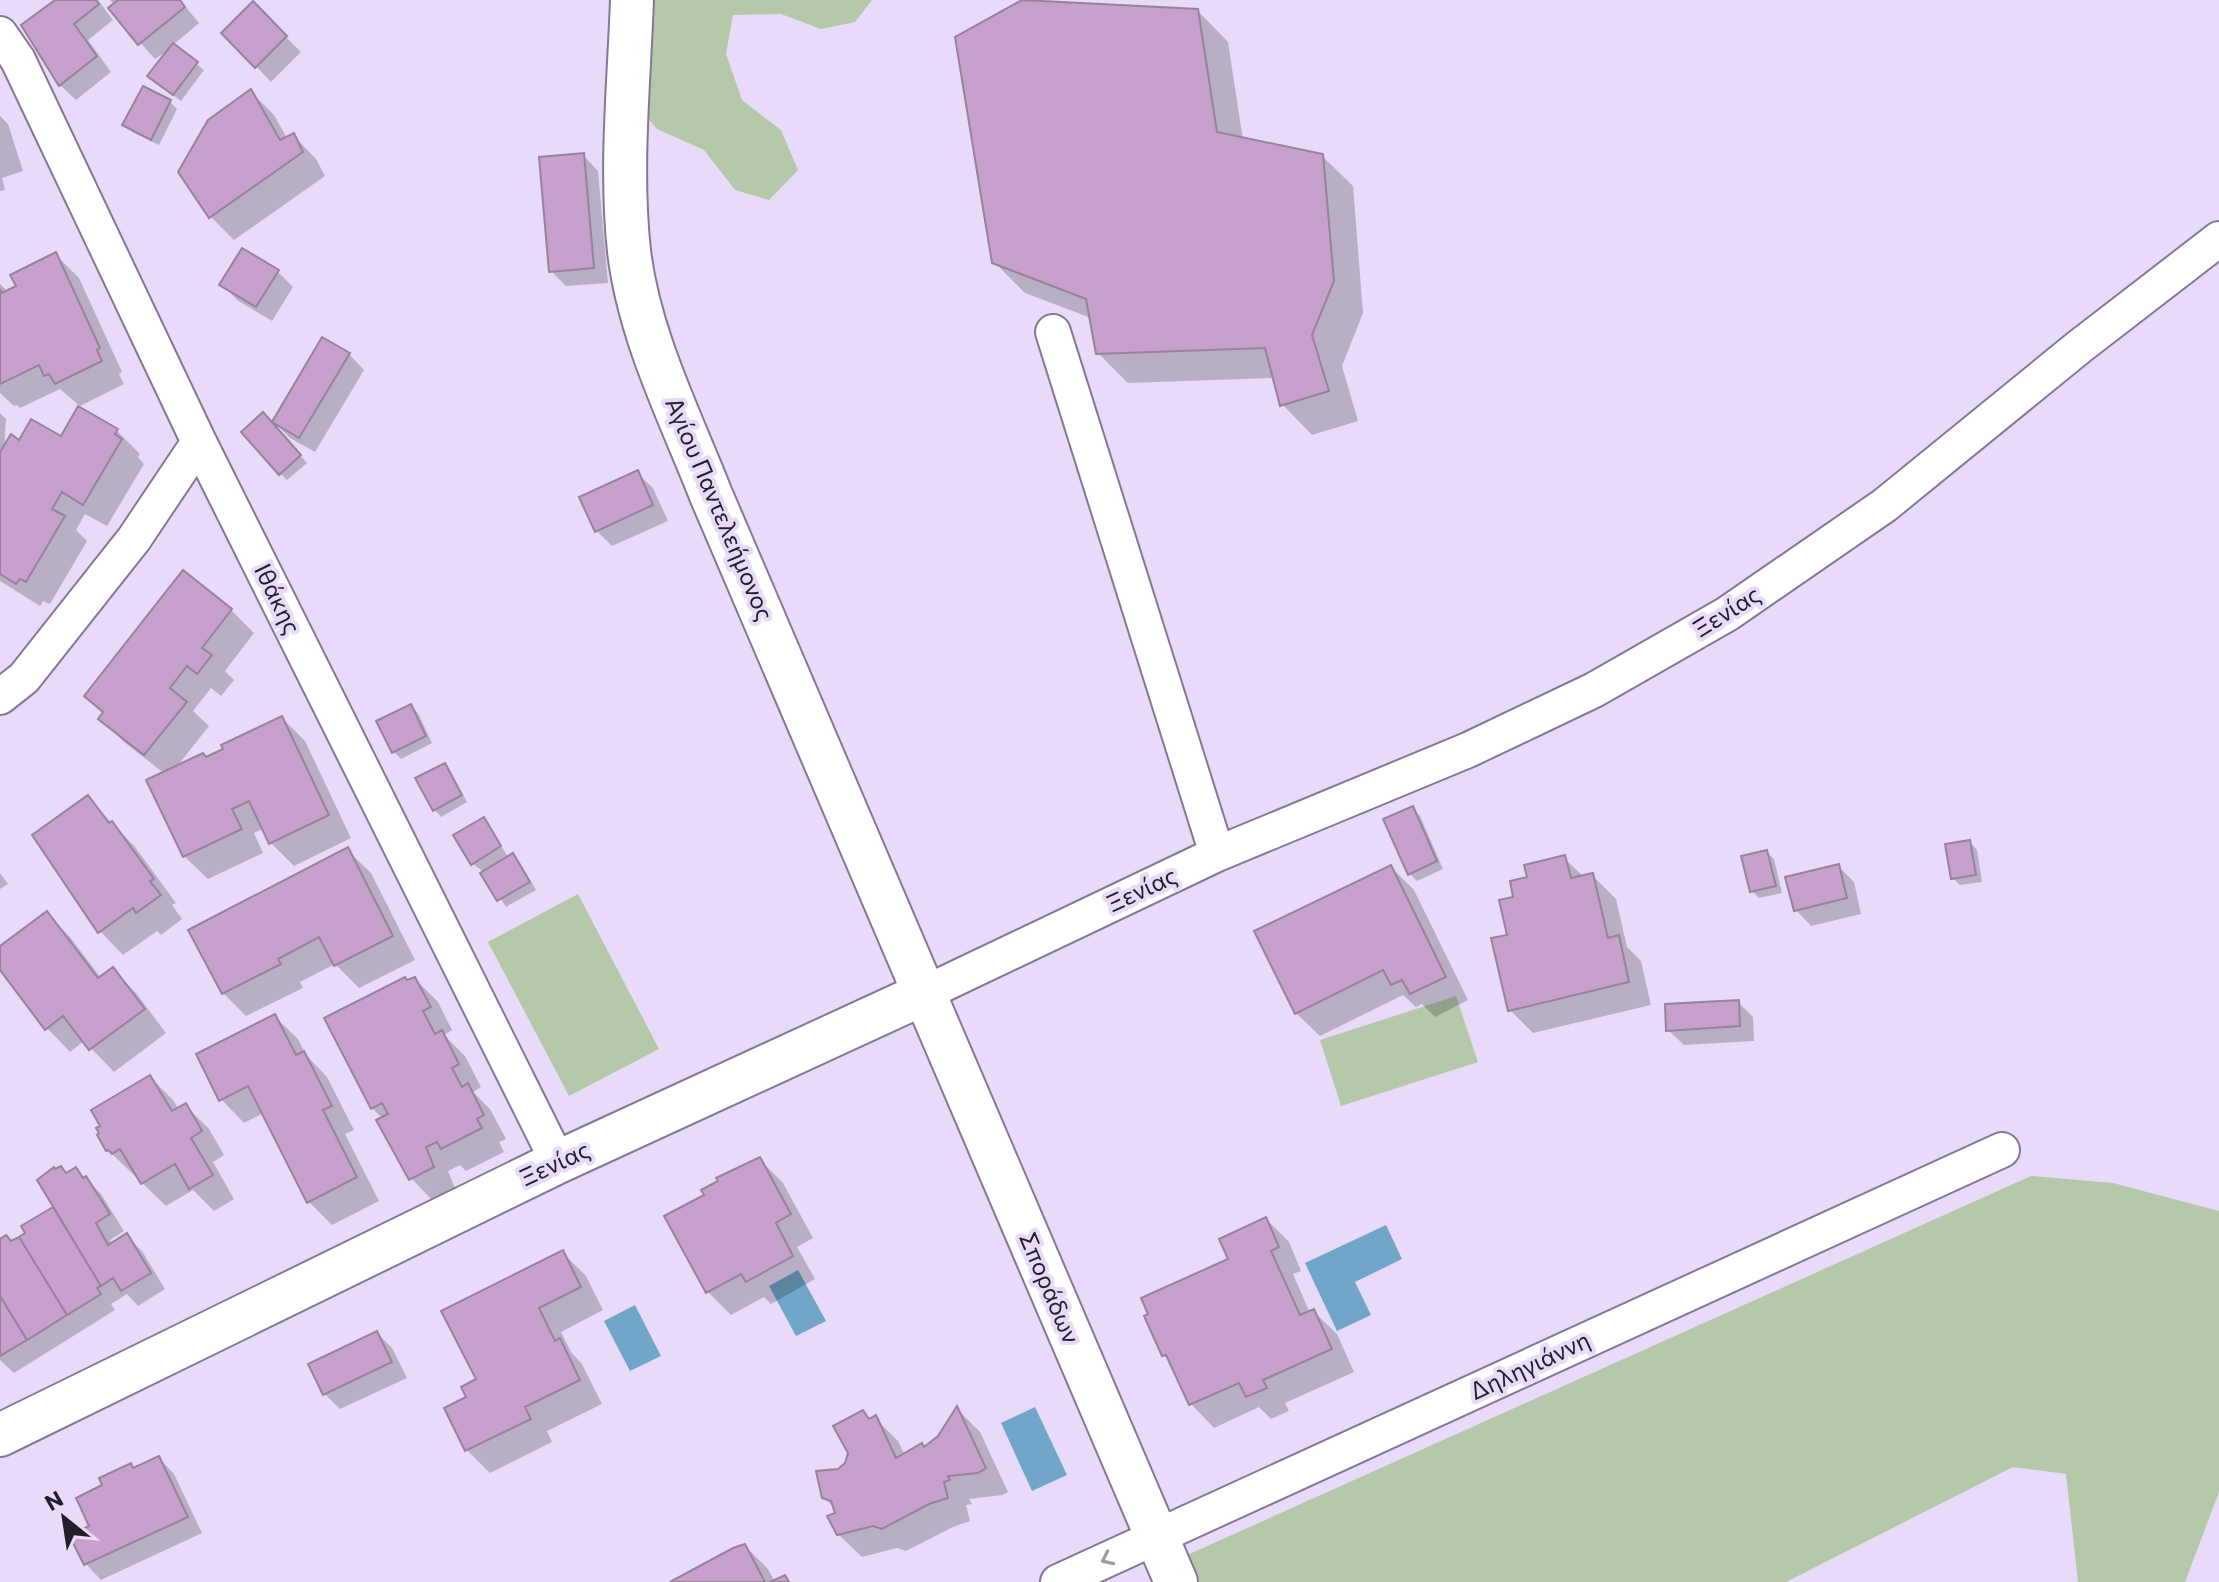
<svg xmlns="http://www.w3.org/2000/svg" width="2219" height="1582" font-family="Commissioner,sans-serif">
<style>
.green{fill:#b6c8aa}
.water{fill:#71a6c9}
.shadow{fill:#0003}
.building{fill:#c7a0cd;stroke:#98839b;stroke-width:2}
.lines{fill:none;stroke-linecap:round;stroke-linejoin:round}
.minor-casing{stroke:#847894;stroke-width:38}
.tertiary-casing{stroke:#847894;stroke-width:46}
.minor{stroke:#fff;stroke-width:34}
.tertiary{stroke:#fff;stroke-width:42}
.oneway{stroke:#9c9a9f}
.labels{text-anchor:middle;stroke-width:8;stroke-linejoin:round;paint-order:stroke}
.street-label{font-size:24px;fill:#231e29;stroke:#e7dbf9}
</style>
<rect width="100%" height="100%" fill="#e7dbf9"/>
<path class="green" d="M647,0H872L855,22L821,29L781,14L733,15L726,54L742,100L781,130L798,170L769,200L735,190L704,150L657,129L640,109Z
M578,894L659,1049L569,1096L488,942Z
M1456,996L1478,1062L1341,1106L1320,1040Z
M2031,1176L2113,1183L2219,1211V1492L2185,1582H2078L2066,1474L2013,1467L1786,1582H1197L1185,1556Z"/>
<path class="water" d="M1386,1225L1402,1259L1355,1282L1371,1315L1337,1331L1305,1263Z
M798,1270L826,1321L796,1336L769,1286Z
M635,1305L661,1356L630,1371L604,1321Z
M1035,1407L1067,1475L1032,1491L1001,1423Z"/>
<path class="shadow" d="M59,0H98L113,20L88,40L111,72L76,100L60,85Z
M110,0H180L199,23L173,45L204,70L181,101L157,83L169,50L155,59L110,9L115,5Z
M253,4L301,52L271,82L224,33Z
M1198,11L1228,42L1243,140L1322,156L1353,186L1363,313L1342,366L1358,421L1312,435L1282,404L1275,378L1128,383L1098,353L1091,318L1025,293L994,262Z
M251,92L274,115L287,138L293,135L316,159L325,176L234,240L211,217Z
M170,102L177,109L159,145L132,132L125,124Z
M0,116L8,124L23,171L2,178L5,190L0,191Z
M583,155L598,171L608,283L566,286L551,271Z
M56,255L79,278L122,372L119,374L124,384L80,406L60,389L20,408L17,405L14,406L0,393V284L8,292Z
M278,272L293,287L272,321L237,300L222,284Z
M323,340L349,354L364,370L315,452L290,438L278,426L276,429L307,463L287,480L280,473L273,425Z
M0,413L6,419L4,449L19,443L116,430L140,454L138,457L144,464L107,526L85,514L76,530L87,541L50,604L43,601L40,606L0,581V456L4,450H0Z
M637,473L653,488L668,521L612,546L597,531Z
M231,610L254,633L225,671L234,680L221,696L211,688L193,711L209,726L175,769L206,759L282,718L305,741L351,838L294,866L270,842L264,828L254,833L263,853L208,879L184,856L165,774L124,742L100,718L104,714L86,696Z
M411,706L418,713L432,743L401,759L394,752Z
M444,765L451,773L467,802L441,817L434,809Z
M88,798L135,847L176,903L172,905L182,919L161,935L157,931L123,955L100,931Z
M1412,808L1420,816L1443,869L1417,881L1410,874Z
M483,819L509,858L513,855L520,863L536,890L506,907L481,870L473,864Z
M1970,842L1977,850L1982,882L1960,885L1953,878Z
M347,850L371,873L415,960L359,988L335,964L300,982L303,988L246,1016L223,993Z
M1767,852L1774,859L1782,893L1759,898L1752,891Z
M1564,858L1584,877L1592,875L1616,899L1627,947L1641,961L1651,1005L1533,1033L1510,1010L1509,936L1516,898Z
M1838,866L1854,882L1861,914L1811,926L1796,910Z
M1391,867L1414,890L1468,1000L1435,1017L1422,1004L1416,1007L1403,995L1320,1036L1296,1013Z
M0,873L8,884L0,889Z
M46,913L70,937L101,978L113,970L136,993L166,1033L114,1072L84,1041L70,1052L47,1028L0,967V948Z
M415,979L438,1002L452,1030L444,1035L465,1056L481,1087L473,1092L490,1109L506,1139L499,1142L504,1152L466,1171L460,1165L448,1171L456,1191L434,1202L411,1178L383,1119L372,1108L408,982Z
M1738,1002L1753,1017L1754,1041L1684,1045L1668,1030Z
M274,1016L298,1039L306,1055L327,1077L354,1130L345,1134L379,1201L332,1225L309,1202L264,1113L244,1123L221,1099Z
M150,1077L173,1100L179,1110L186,1106L209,1129L224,1155L213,1162L234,1199L214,1211L193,1190L166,1206L108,1150Z
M760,1160L783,1183L813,1238L797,1247L815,1279L771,1304L764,1297L731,1315L708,1292Z
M76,1169L101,1194L124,1231L110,1240L112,1244L126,1236L142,1251L165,1289L138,1306L127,1294L111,1304L115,1310L14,1373L0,1360V1241L12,1243L28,1234L24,1227L56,1208L67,1175Z
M1266,1219L1289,1242L1301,1271L1293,1274L1310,1313L1313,1311L1337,1334L1354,1372L1285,1403L1289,1411L1271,1419L1259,1407L1214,1428L1191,1404L1173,1365L1164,1355L1230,1260Z
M563,1253L586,1276L603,1310L561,1332L571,1352L582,1364L602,1404L547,1431L552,1442L490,1473L467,1450L469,1398Z
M377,1333L392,1348L407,1378L340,1409L325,1394Z
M957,1409L980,1432L1008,1492L1002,1495L969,1499L972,1504L966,1505L970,1521L953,1527L906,1551L897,1548L862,1557L838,1534L837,1510L823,1497L839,1471L847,1464L863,1412L871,1420L875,1418L898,1441L905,1455L924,1449L939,1437Z
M159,1458L174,1474L202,1533L101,1580L86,1564L72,1536L92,1527L134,1469Z
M745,1546L768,1569L775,1582H673Z"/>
<path class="building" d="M55,0H96L99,4L74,24L97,56L59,86L21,25Z
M118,0H180L185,7L138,45L108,8Z
M1022,0L1198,9L1217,132L1323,154L1334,281L1312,335L1329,391L1280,406L1265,348L1096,354L1086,299L992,263L955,37Z
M253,1L287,36L255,68L221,33Z
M173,43L198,62L173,95L147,76Z
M143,86L171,100L151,140L122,125Z
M251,89L280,140L294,133L303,152L209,218L178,172L208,120Z
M584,153L594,268L549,272L539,157Z
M242,248L279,270L256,307L219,285Z
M56,252L100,348L97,350L102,361L55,384L49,374L44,376L39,365L0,384V289L2,293L16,286L10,275Z
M322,337L350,353L299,438L272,422Z
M78,406L118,429L115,434L122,439L83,505L62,492L52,509L65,516L26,582L20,579L16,584L0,574V452L11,434L19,440L31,419L61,436Z
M263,412L301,455L279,475L241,432Z
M638,470L653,505L595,532L579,497Z
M183,570L232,609L202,648L212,655L197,674L187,666L170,688L187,702L144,755L98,719L103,712L84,696Z
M411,704L426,736L392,753L376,721Z
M282,716L329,815L269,844L249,801L232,809L242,829L183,857L146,780L203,753L206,757L223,749L221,745Z
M445,763L462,795L433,811L415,778Z
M88,795L109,823L112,821L154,879L150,881L161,895L136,913L133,908L98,933L32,835Z
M1413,806L1437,861L1408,875L1383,819Z
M484,817L501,846L471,865L453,835Z
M1970,840L1976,875L1951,879L1945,844Z
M348,847L393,936L334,966L319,937L278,959L281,964L222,994L188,930Z
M1767,850L1776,886L1750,892L1741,856Z
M513,853L530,882L497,901L480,873Z
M1565,855L1571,878L1593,873L1608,938L1619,935L1629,982L1508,1011L1491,938L1507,935L1499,900L1513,897L1510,881L1527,877L1524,865Z
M1839,864L1847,898L1794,911L1785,877Z
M1391,865L1446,977L1410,994L1402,980L1391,985L1383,970L1295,1014L1254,931Z
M47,911L98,978L113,967L145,1009L89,1050L63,1016L45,1030L0,970V946Z
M405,977L407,980L415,977L431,1007L423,1011L435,1034L442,1030L459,1064L452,1068L462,1087L468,1083L484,1115L477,1119L482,1128L441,1149L437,1142L426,1147L434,1167L409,1180L376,1120L388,1114L382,1103L371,1109L324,1018Z
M1739,1000L1740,1026L1666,1031L1665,1004Z
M275,1014L296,1055L304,1051L332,1106L323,1110L357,1177L307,1203L248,1086L219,1101L196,1054Z
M150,1075L172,1111L186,1103L202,1131L191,1138L213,1175L189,1189L175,1164L141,1184L120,1149L112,1154L108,1150L106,1151L97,1135L99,1133L96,1128L100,1126L91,1110Z
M760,1157L791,1214L776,1223L793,1256L746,1282L741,1274L706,1293L664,1216L704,1195L701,1190L718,1181L716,1178Z
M61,1166L66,1173L76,1167L83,1178L86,1176L110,1214L96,1223L108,1245L127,1233L151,1273L121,1291L113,1278L101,1286L37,1180L54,1167L55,1169Z
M53,1207L101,1286L97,1288L101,1294L67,1315L19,1237L25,1233L21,1226Z
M1266,1217L1279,1247L1271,1251L1300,1315L1314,1309L1332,1349L1263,1380L1267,1388L1246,1397L1239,1383L1189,1405L1166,1355L1162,1356L1144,1316L1148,1314L1141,1298L1228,1259L1219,1239Z
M6,1235L11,1241L19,1237L67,1315L27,1340L0,1296V1239Z
M563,1250L581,1287L539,1308L555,1341L560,1338L580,1380L525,1407L531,1419L465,1451L444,1408L466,1397L461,1387L476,1379L441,1311Z
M0,1296L27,1340L0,1356Z
M377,1331L392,1362L323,1395L308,1364Z
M957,1406L986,1468L978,1473L948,1476L950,1480L944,1482L948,1498L929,1504L882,1529L873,1526L837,1535L827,1516L835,1513L831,1501L822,1498L816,1471L838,1469L845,1463L848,1453L833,1426L863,1410L869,1419L876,1415L896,1458L922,1443L924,1447L938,1436Z
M159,1456L188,1517L84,1565L69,1535L89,1526L76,1498L102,1485L99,1478L131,1463L133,1468Z
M745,1544L765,1582H670L733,1548Z
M785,1575L789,1582H770Z"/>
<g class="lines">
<g class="minor-casing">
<path id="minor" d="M0,34L18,60L199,442L558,1162
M1053,332L1217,854
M0,697L24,678L134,539L199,442
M923,994L1217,854L1468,750L1594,690L1727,614L1885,505L2079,347L2219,239
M1058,1582L2002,1150"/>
</g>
<g class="tertiary-casing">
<path id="tertiary" d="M632,0C629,83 620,168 629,251C639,336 680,416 711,495L1176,1582
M0,1435L558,1162L923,994"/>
</g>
<use href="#minor" class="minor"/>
<use href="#tertiary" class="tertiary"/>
</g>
<defs><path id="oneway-chevron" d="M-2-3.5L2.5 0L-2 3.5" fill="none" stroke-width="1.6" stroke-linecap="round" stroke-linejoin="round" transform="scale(2)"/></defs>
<use class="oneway" href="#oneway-chevron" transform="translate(1107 1559) rotate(155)"/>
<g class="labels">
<g class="street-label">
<text transform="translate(719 509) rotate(67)" y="8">Αγίου Παντελεήμονος</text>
<text transform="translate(277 599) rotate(64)" y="8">Ιθάκης</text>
<text transform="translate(1727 612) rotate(-32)" y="8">Ξενίας</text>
<text transform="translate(1142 890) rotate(-25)" y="8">Ξενίας</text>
<text transform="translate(555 1164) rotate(-25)" y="8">Ξενίας</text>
<text transform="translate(1049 1288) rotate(67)" y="8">Σποράδων</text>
<text transform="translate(1530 1366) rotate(-25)" y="8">Δηληγιάννη</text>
</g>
</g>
<g transform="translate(64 1518) rotate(330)" stroke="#e7dbf9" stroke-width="6" paint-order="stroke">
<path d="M0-6L14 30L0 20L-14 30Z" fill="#231e29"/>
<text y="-12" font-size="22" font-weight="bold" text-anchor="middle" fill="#231e29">N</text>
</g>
</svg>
